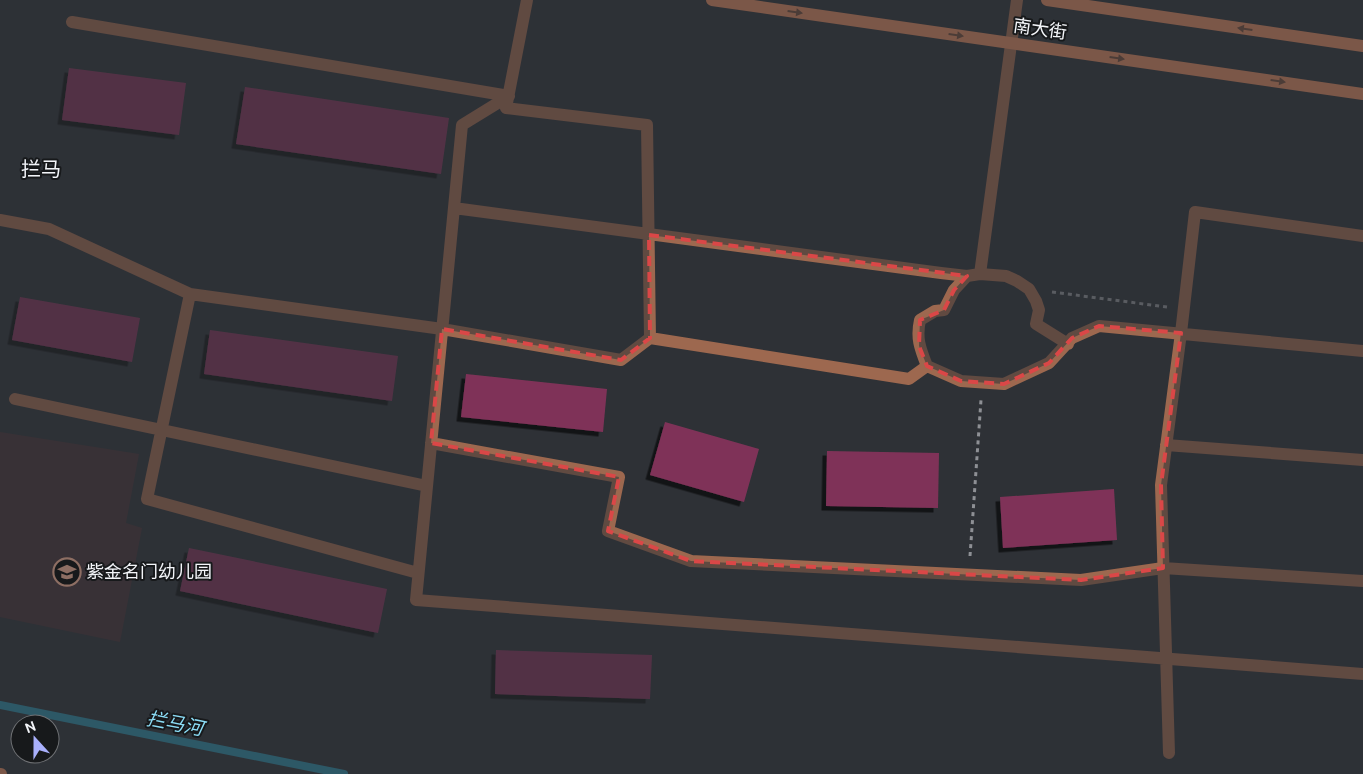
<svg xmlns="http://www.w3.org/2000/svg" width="1363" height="774" font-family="Ubuntu,'Noto Sans SC',sans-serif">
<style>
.education{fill:#463235}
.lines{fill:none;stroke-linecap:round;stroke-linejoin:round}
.stream{stroke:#2d88a1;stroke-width:8}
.building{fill:#7f3358;filter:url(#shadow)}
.path{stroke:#8e9095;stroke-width:3;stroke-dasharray:4 4;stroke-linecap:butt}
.street{stroke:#9d684f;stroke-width:12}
.secondary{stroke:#da855d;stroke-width:12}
.oneway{fill:#6f4a39}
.marked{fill:none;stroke:#da4747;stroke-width:4;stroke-dasharray:10 6;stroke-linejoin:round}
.labels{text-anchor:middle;stroke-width:4;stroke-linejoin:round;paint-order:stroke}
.street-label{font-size:18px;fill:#f3f5f9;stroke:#17191b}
.poi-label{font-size:18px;fill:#f3f5f9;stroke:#17191b;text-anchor:start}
.water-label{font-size:19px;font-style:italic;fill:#8bdcf5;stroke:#17191b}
.quarter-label{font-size:20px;fill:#f3f5f9;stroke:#17191b}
</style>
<defs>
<filter id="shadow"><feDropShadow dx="-4.5" dy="4.5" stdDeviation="0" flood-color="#0009"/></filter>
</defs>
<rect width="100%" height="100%" fill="#2e3136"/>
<path class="education" d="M0,432L139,454L126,523L142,528L120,642L0,617Z"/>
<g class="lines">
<path class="stream" d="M0,705L344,774"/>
</g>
<path class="building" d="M69,68L186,83L179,135L62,120Z
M245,87L449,118L441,174L236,144Z
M20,297L140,318L132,362L12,340Z
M210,330L398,356L392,401L204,374Z
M466,374L607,389L603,432L461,417Z
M665,422L759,449L744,502L650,475Z
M827,451L939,453L938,508L826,506Z
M1114,489L1117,540L1003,548L1000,497Z
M189,548L387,589L378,633L180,591Z
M496,650L652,655L650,699L495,694Z"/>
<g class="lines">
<path class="path" d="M1052,292L1167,307
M970,556L981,400"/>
<path class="street" d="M527,0L506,108L647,125L650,338L909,379L927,366L961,381L1004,384L1049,363L1072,338L1099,326L1363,351
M72,22L509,96
M509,96L462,125L416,600L1363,674
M454,208L941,273L967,276L980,274L1006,276L1017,281L1029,289L1036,301L1039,310L1036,324L1068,344
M0,220L49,229L190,294L442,329L621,360L650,338
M980,274L1017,0
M190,294L147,499L418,573
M927,366C920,348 916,338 920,320L935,311L944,310L954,290L967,276
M15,399L427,486
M431,443L619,477L608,531L691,561L1081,580L1163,568L1363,581
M1166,445L1363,460
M1169,753L1161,485L1181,333L1195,212L1363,236"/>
<path class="secondary" d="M712,0L1363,94
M1047,0L1363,46
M0,774H1"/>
</g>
<defs><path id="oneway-solid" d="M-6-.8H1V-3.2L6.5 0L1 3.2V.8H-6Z" transform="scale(1.25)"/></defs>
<g class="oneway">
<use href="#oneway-solid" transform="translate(795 12) rotate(8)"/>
<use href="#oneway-solid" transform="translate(1245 29) rotate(-172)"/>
<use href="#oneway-solid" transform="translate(956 35) rotate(8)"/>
<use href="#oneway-solid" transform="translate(1117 58) rotate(8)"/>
<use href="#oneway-solid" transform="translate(1278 81) rotate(8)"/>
</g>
<path d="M0 0H1363V774H0ZM649,235L967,276L954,290L944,310L920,320L919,346L927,366L961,381L1004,384L1049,363L1072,338L1099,326L1181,333L1161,485L1163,568L1081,580L691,561L608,531L619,477L431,443L442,329L621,360L650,338Z" fill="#2e3136" fill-opacity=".55" fill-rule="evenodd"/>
<path class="marked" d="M649,235L967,276L954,290L944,310L920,320L919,346L927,366L961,381L1004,384L1049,363L1072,338L1099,326L1181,333L1161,485L1163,568L1081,580L691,561L608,531L619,477L431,443L442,329L621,360L650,338Z"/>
<defs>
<g id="school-ring" transform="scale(1.4375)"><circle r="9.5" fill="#17191b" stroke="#8d6e63" stroke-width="1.5"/><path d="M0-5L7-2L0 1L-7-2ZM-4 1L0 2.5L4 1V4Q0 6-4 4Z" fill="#8d6e63"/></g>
</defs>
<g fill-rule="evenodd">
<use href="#school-ring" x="67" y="572"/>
</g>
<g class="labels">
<g class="street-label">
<text transform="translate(1040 29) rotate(8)" y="6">南大街</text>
</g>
<g class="poi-label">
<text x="86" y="578">紫金名门幼儿园</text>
</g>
<g class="water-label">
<text transform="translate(175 723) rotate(11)" y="7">拦马河</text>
</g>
<g class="quarter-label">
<text x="41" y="176">拦马</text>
</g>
</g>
<g transform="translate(35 739) rotate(339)"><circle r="24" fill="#17191b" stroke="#6f7174"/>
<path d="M0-4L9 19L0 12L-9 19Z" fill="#a9b0fc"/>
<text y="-8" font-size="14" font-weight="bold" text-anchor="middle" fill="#f3f5f9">N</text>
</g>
</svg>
